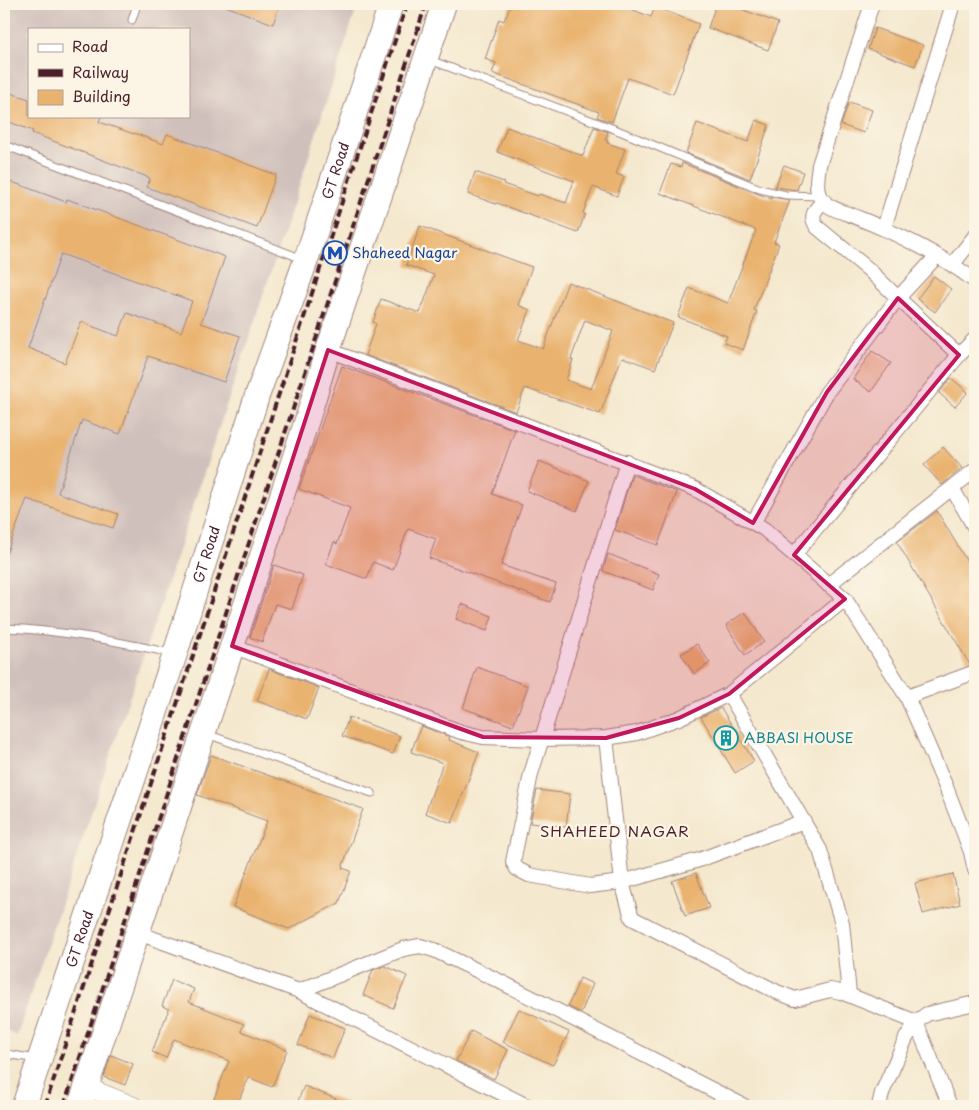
<svg xmlns="http://www.w3.org/2000/svg" width="979" height="1110" font-family="'Playpen Sans',sans-serif">
<style>
.industrial{fill:#d0c0bc;fill-rule:evenodd}
.lines{fill:none;stroke-linecap:round;stroke-linejoin:round}
.stream{stroke:#60b2db;stroke-width:5}
.building{fill:#e9b26e;fill-rule:evenodd}
.service-casing{stroke:#9f847c;stroke-width:9}
.minor-casing{stroke:#9f847c;stroke-width:16}
.tertiary-casing{stroke:#9f847c;stroke-width:19}
.trunk-casing{stroke:#9f847c;stroke-width:26}
.service{stroke:#fff;stroke-width:7}
.minor{stroke:#fff;stroke-width:14}
.tertiary{stroke:#fff;stroke-width:18}
.trunk{stroke:#fff;stroke-width:24}
.rail{stroke:#4a1f2b;stroke-width:4;stroke-dasharray:8 4;stroke-linecap:butt}
.marked{fill:#c2185b;fill-opacity:0.2;stroke:#c2185b;stroke-width:4;stroke-linejoin:round}
.labels{text-anchor:middle;stroke-width:4.5;stroke-linejoin:round;paint-order:stroke}
.street-label{font-size:14px;fill:#4a1f2b;stroke:#fcf5e5}
.transit-label{font-size:14px;fill:#164399;stroke:#fcf5e5;text-anchor:start}
.culture-label{font-size:14px;fill:#0d838f;stroke:#fcf5e5;text-anchor:start}
.neighbourhood-label{font-size:15px;letter-spacing:1px;fill:#4a1f2b;stroke:#fcf5e5}
</style>
<rect width="100%" height="100%" fill="#fcf5e5"/>
<filter id="ink" filterUnits="userSpaceOnUse"><feTurbulence type="fractalNoise" baseFrequency=".02" numOctaves="2"/><feDisplacementMap in="SourceGraphic" scale="10" xChannelSelector="R" yChannelSelector="G"/><feConvolveMatrix kernelMatrix="1 2 1 2 8 2 1 2 1" color-interpolation-filters="sRGB"/></filter>
<filter id="wash" filterUnits="userSpaceOnUse"><feTurbulence type="fractalNoise" baseFrequency=".0096" numOctaves="4" result="noise"/><feDisplacementMap in="SourceGraphic" scale="20" xChannelSelector="R" yChannelSelector="G"/><feGaussianBlur stdDeviation="1.12" result="paint"/><feColorMatrix in="noise" values="0 0 0 0 0 0 0 0 0 0 0 0 0 0 0 0 0 1.4 0 .05"/><feComposite in="paint" operator="in"/></filter>
<g filter="url(#wash)">
<rect width="100%" height="100%" fill="#f4e8ce"/>
<path class="industrial" d="M4,4H358L294,202L17,1036L4,1029ZM29,29H189V116H29Z"/>
<g class="lines">
<path class="stream" d="M4,1074L7,1076"/>
</g>
<g id="blocks">
<path class="building" d="M224,4H280L273,24L223,5Z
M511,4H618L651,17L655,7L699,24L673,94L628,78L612,122L597,117L599,112L492,73L496,63L485,59L499,19L504,21Z
M716,4H728L778,23L768,50L708,28Z
M875,28L923,45L915,66L868,49Z
M4,91L29,99V116H101L99,122L134,134V133L163,144L167,134L276,175L257,228L147,187L150,178L32,133L33,131L4,120Z
M849,102L872,110L864,133L841,125Z
M756,120L769,125L750,179L686,153L697,123L748,142Z
M507,127L583,156L594,127L608,132L605,140H608L607,143L625,149L616,174L624,177L617,196L593,187L583,213L585,214L578,233L497,203L496,204L468,194L475,172L504,182L503,184L538,196L539,194L566,203L574,181L497,152Z
M682,163L771,199L772,197L790,200L774,242L779,244L754,310L757,311L743,350L724,343L727,336L678,317L689,288L728,303L756,230L660,193L671,164L681,167Z
M784,165L803,172L797,190L775,187Z
M4,179L66,202L67,199L225,257L201,323L240,336L224,382L148,356L120,434L82,420L58,493L118,514L113,528L27,499L5,557H4V429L8,416L4,414ZM61,254L192,301L181,332L127,313L118,336L81,322L65,363L28,348Z
M420,226L532,267L518,305L530,310L518,340L543,349L568,282L673,323L655,369L622,357L600,414L525,388L516,412L365,355L376,324L373,322L381,299L420,313L434,275L406,265ZM585,320L613,331L591,389L566,380L573,360L571,359Z
M934,276L951,289L935,312L917,299Z
M872,351L891,363L871,392L853,379Z
M342,366L515,430L492,494L522,505L501,565L556,584L550,602L429,558L436,539L408,529L393,570L373,562L367,579L326,564L334,542L337,544L350,508L299,489Z
M951,378L968,392L955,407L939,393Z
M943,447L962,468L942,485L924,465Z
M539,461L589,481L577,511L527,491Z
M632,475L677,492L658,545L615,530Z
M937,511L975,575V663L970,665L897,542Z
M608,554L659,574L653,590L603,571Z
M274,565L303,575L292,609L275,604L262,642L250,637Z
M462,604L492,616L487,631L456,619Z
M745,612L764,642L745,655L726,625Z
M697,644L710,663L694,674L681,654Z
M477,667L528,686L513,726L463,708Z
M269,669L319,688L307,719L257,701Z
M721,708L754,761L735,773L701,717Z
M349,717L400,736L393,754L342,736Z
M421,726L450,737L449,740L479,752L452,823L425,813L443,763L411,752Z
M211,755L363,809L342,868L351,871L339,903L289,929L233,907L267,821L197,795Z
M537,790L570,794L566,827L530,823Z
M696,873L709,908L685,916L672,881Z
M953,874L960,904L923,914L915,883Z
M385,966L407,976L393,1008L363,995L373,970Z
M580,978L593,984L581,1013L568,1006Z
M172,980L194,989L189,1002L244,1024L241,1031L287,1050L272,1087L248,1077L237,1106H211L229,1061L174,1039L166,1058L152,1052L169,1009L162,1006Z
M519,1009L569,1032L553,1065L503,1042Z
M310,1014L345,1028L333,1058L298,1045Z
M471,1031L508,1050L494,1079L456,1061Z
M111,1055L133,1064L125,1085L104,1077Z
M304,1086L354,1106H296Z"/>
</g>
</g>
<g filter="url(#ink)">
<use href="#blocks" fill-opacity="0" stroke="#9f847c" stroke-width="1"/>
<g class="lines">
<g class="service-casing">
<path id="service" d="M132,20L137,4
M430,60L617,130L760,189L786,195L819,196
M4,145L303,259
M4,628C61,630 115,641 171,653
M207,734L372,793
M4,1053L12,1055L37,1059"/>
</g>
<g class="minor-casing">
<path id="minor" d="M872,4L819,165C818,174 815,186 819,195C824,207 840,211 851,215C894,232 939,253 975,281
M824,201C815,209 809,216 817,227L868,269L898,298L937,256
M884,228L953,4
M953,264L975,236
M328,350L695,489L764,529L845,599L907,697L946,787L971,852L975,870
M627,462L531,774L513,862L517,869L529,875L590,886L622,882L699,860L804,821
M952,488L975,528
M753,523L827,392L898,298L959,355
M794,555L959,355L975,339
M828,585L975,470
M232,646L461,732L483,737L541,739L606,738L637,733L679,718L729,694L845,599
M729,694L820,850L842,923L849,994
M907,697L975,672
M606,738L622,882L632,918L777,992L795,999L830,990L841,992L916,1022L950,1106
M138,933L299,991L527,1106
M299,991L403,949L420,946L434,950L499,981L744,1106
M879,1106L882,1093L906,1038L916,1022L927,1014L975,1003"/>
</g>
<g class="tertiary-casing">
<path id="tertiary" d="M87,1087L134,1106"/>
</g>
<g class="trunk-casing">
<g id="trunk">
<path id="s1" d="M24,1106L175,654L257,396L306,260L391,4"/>
<path d="M80,1106L308,417L328,350L444,4"/>
</g>
</g>
<use href="#service" class="service"/>
<use href="#minor" class="minor"/>
<use href="#tertiary" class="tertiary"/>
<use href="#trunk" class="trunk"/>
<path class="rail" d="M45,1106L407,4
M64,1106L426,4"/>
</g>
</g>
<path class="marked" d="M898,298L959,355L794,555L845,599L729,694L679,718L606,738L483,737L232,646L328,350L695,489L753,523L827,392Z"/>
<defs>
<g id="metro-ring" transform="scale(1.25)"><circle r="9.5" fill="#fcf5e5" stroke="#1a4fb4" stroke-width="1.5"/><path d="M-5.5 5V-5H-3L0 0L3-5H5.5V5H3V-.5L0 4L-3-.5V5Z" fill="#1a4fb4"/></g>
<g id="building-ring" transform="scale(1.25)"><circle r="9.5" fill="#fcf5e5" stroke="#0f9aa8" stroke-width="1.5"/><path d="M-4-6H4V6H1V3H-1V6H-4ZM-2.5-4.3h1.7v1.8h-1.7ZM.8-4.3h1.7v1.8H.8ZM-2.5-1h1.7V.8h-1.7ZM.8-1h1.7V.8H.8Z" fill="#0f9aa8"/></g>
</defs>
<g fill-rule="evenodd">
<use href="#metro-ring" x="335" y="253"/>
<use href="#building-ring" x="726" y="738"/>
</g>
<g class="labels">
<g class="street-label">
<text dy="5" stroke="none"><textPath href="#s1" startOffset="986">GT Road</textPath></text>
<text dy="5" stroke="none"><textPath href="#s1" startOffset="581">GT Road</textPath></text>
<text dy="5" stroke="none"><textPath href="#s1" startOffset="176">GT Road</textPath></text>
</g>
<g class="transit-label">
<text x="352" y="258">Shaheed Nagar</text>
</g>
<g class="culture-label">
<text x="744" y="743">ABBASI HOUSE</text>
</g>
<g class="neighbourhood-label">
<text x="615" y="837">SHAHEED NAGAR</text>
</g>
</g>
<rect width="979" height="1110" fill="none" stroke="#fcf5e5" stroke-width="20"/>
<rect x="28" y="28" width="162" height="90" fill="#fcf5e5" stroke="#b59f9b"/>
<rect x="38" y="44" width="25" height="8" fill="#ffffff" stroke="#b59f9b"/>
<text x="72" y="52" font-size="15" fill="#4a1f2b">Road</text>
<rect x="38" y="69" width="25" height="8" fill="#4a1f2b" stroke="#b59f9b"/>
<text x="72" y="78" font-size="15" fill="#4a1f2b">Railway</text>
<rect x="38" y="90" width="25" height="15" fill="#e9b26e" stroke="#b59f9b"/>
<text x="72" y="102" font-size="15" fill="#4a1f2b">Building</text>
</svg>
